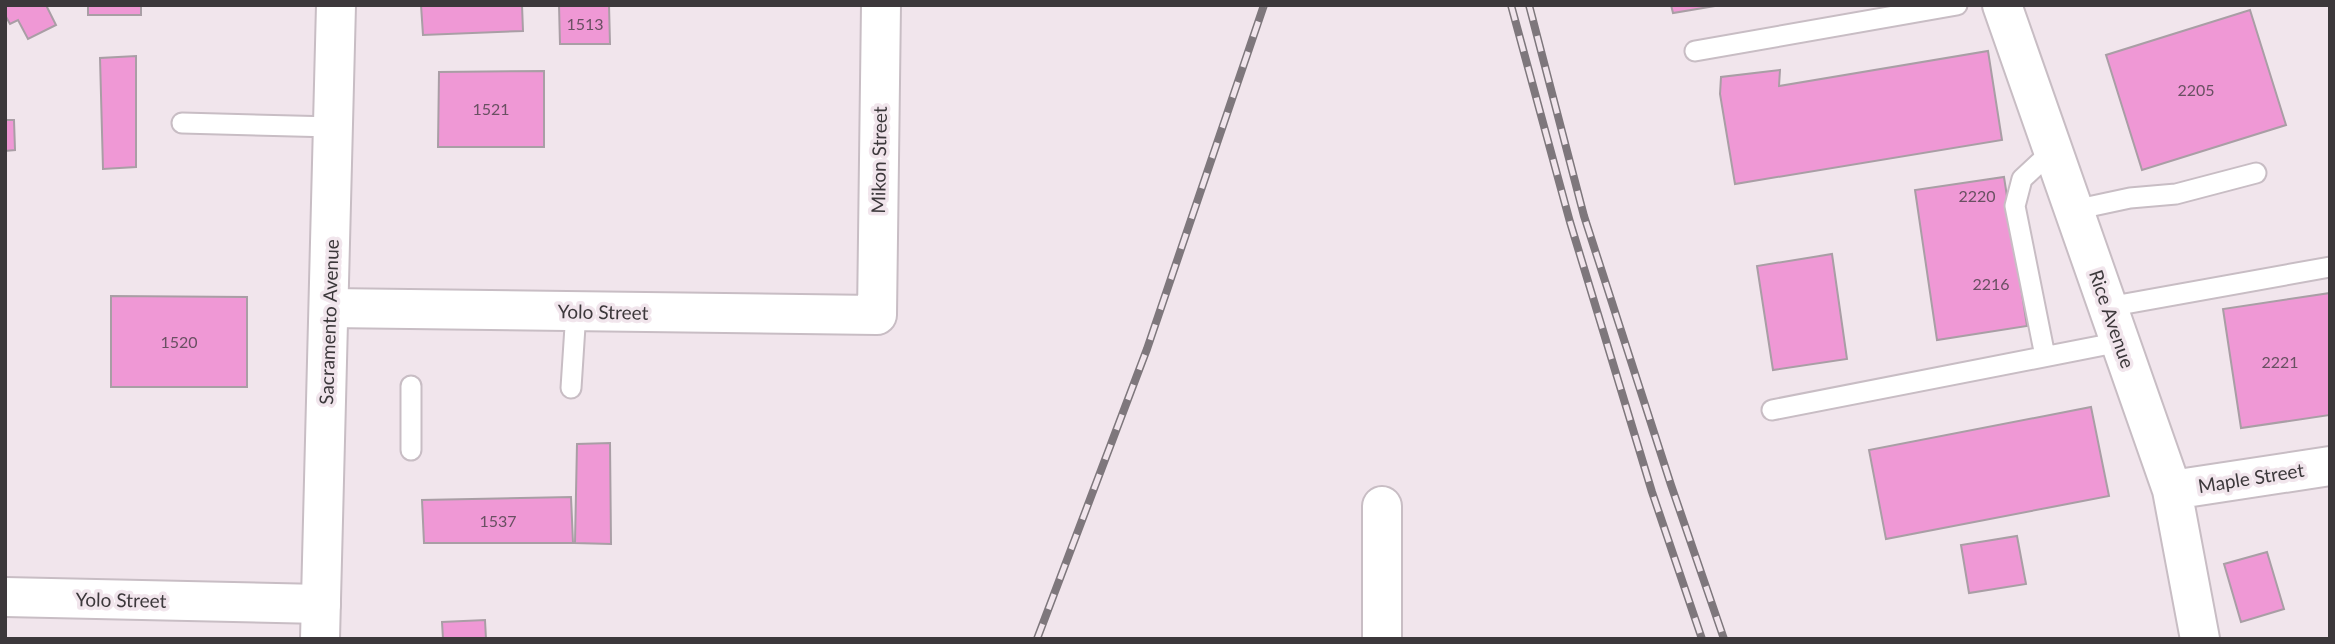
<svg xmlns="http://www.w3.org/2000/svg" width="2335" height="644" font-family="Lato,sans-serif">
<style>
.building{fill:#ef98d5;stroke:#a99ea5;stroke-width:2}
.lines{fill:none;stroke-linecap:round;stroke-linejoin:round}
.service-casing{stroke:#c8bdc4;stroke-width:23}
.minor-casing{stroke:#c8bdc4;stroke-width:42}
.secondary-casing{stroke:#c8bdc4;stroke-width:42}
.service{stroke:#fff;stroke-width:19}
.minor{stroke:#fff;stroke-width:38}
.secondary{stroke:#fff;stroke-width:38}
.rail-casing{stroke:#7e777c;stroke-width:8}
.rail{stroke:#f1e5ec;stroke-width:5;stroke-dasharray:16;stroke-linecap:butt}
.labels{text-anchor:middle;stroke-width:7;stroke-linejoin:round;paint-order:stroke}
.number-label{font-size:16px;fill:#695062}
.street-label{font-size:19px;fill:#3c383b;stroke:#f1e5ec}
</style>
<rect width="100%" height="100%" fill="#f1e5ec"/>
<path class="building" d="M5,5H46L56,25L28,39L18,20L10,24L5,15Z
M88,5H141V15H88Z
M421,5H522L523,31L423,35Z
M559,5H609L610,44H560Z
M1671,5H1721L1673,13Z
M2250,10L2286,125L2142,170L2106,55Z
M1988,51L2002,140L1735,184L1720,94L1721,77L1780,70L1779,86Z
M136,56V167L103,169L100,58Z
M544,71V147H438L439,72Z
M5,120H14L15,150L5,151Z
M2004,177L2027,326L1937,340L1915,190Z
M1832,254L1847,359L1773,370L1757,266Z
M2330,293V415L2241,428L2223,309Z
M111,296L247,297V387H111Z
M2091,407L2109,496L1886,539L1869,450Z
M610,443L611,544L575,543L577,444Z
M571,497L573,543H424L422,500Z
M2017,536L2026,584L1969,593L1961,545Z
M2267,552L2284,609L2241,622L2224,564Z
M485,620L486,639H443L442,622Z"/>
<g class="lines">
<g class="service-casing">
<path id="service" d="M1695,51L1957,5
M182,123L333,127
M2074,210L2130,198L2176,194L2256,173
M2108,307L2330,267
M2045,356L2015,206L2022,179L2053,150
M571,388L576,311
M1772,410L2120,342
M411,450V386"/>
</g>
<g class="minor-casing">
<path id="minor" d="M2002,5L2172,490L2200,639
M329,308L877,315L881,5
M2172,490L2330,466
M5,597L321,604
M1382,639V506"/>
</g>
<g class="secondary-casing">
<path id="secondary" d="M320,639L336,5"/>
</g>
<use href="#service" class="service"/>
<use href="#minor" class="minor"/>
<use href="#secondary" class="secondary"/>
<g class="rail-casing">
<path id="rail" d="M1511,5L1570,222L1652,492L1702,639
M1529,5L1584,216L1671,485L1724,639
M1037,639L1147,349L1264,5"/>
</g>
<use href="#rail" class="rail"/>
</g>
<g class="labels">
<g class="number-label">
<text x="585" y="30">1513</text>
<text x="2196" y="96">2205</text>
<text x="491" y="115">1521</text>
<text x="1977" y="202">2220</text>
<text x="1991" y="290">2216</text>
<text x="179" y="348">1520</text>
<text x="2280" y="368">2221</text>
<text x="498" y="527">1537</text>
</g>
<g class="street-label">
<text transform="translate(879 160) rotate(-89)" y="7">Mikon Street</text>
<text transform="translate(603 312) rotate(1)" y="7">Yolo Street</text>
<text transform="translate(2112 319) rotate(71)" y="7">Rice Avenue</text>
<text transform="translate(329 322) rotate(-88)" y="7">Sacramento Avenue</text>
<text transform="translate(2251 478) rotate(-9)" y="7">Maple Street</text>
<text transform="translate(121 600) rotate(1)" y="7">Yolo Street</text>
</g>
</g>
<rect width="2335" height="644" fill="none" stroke="#3c383b" stroke-width="14"/>
</svg>
